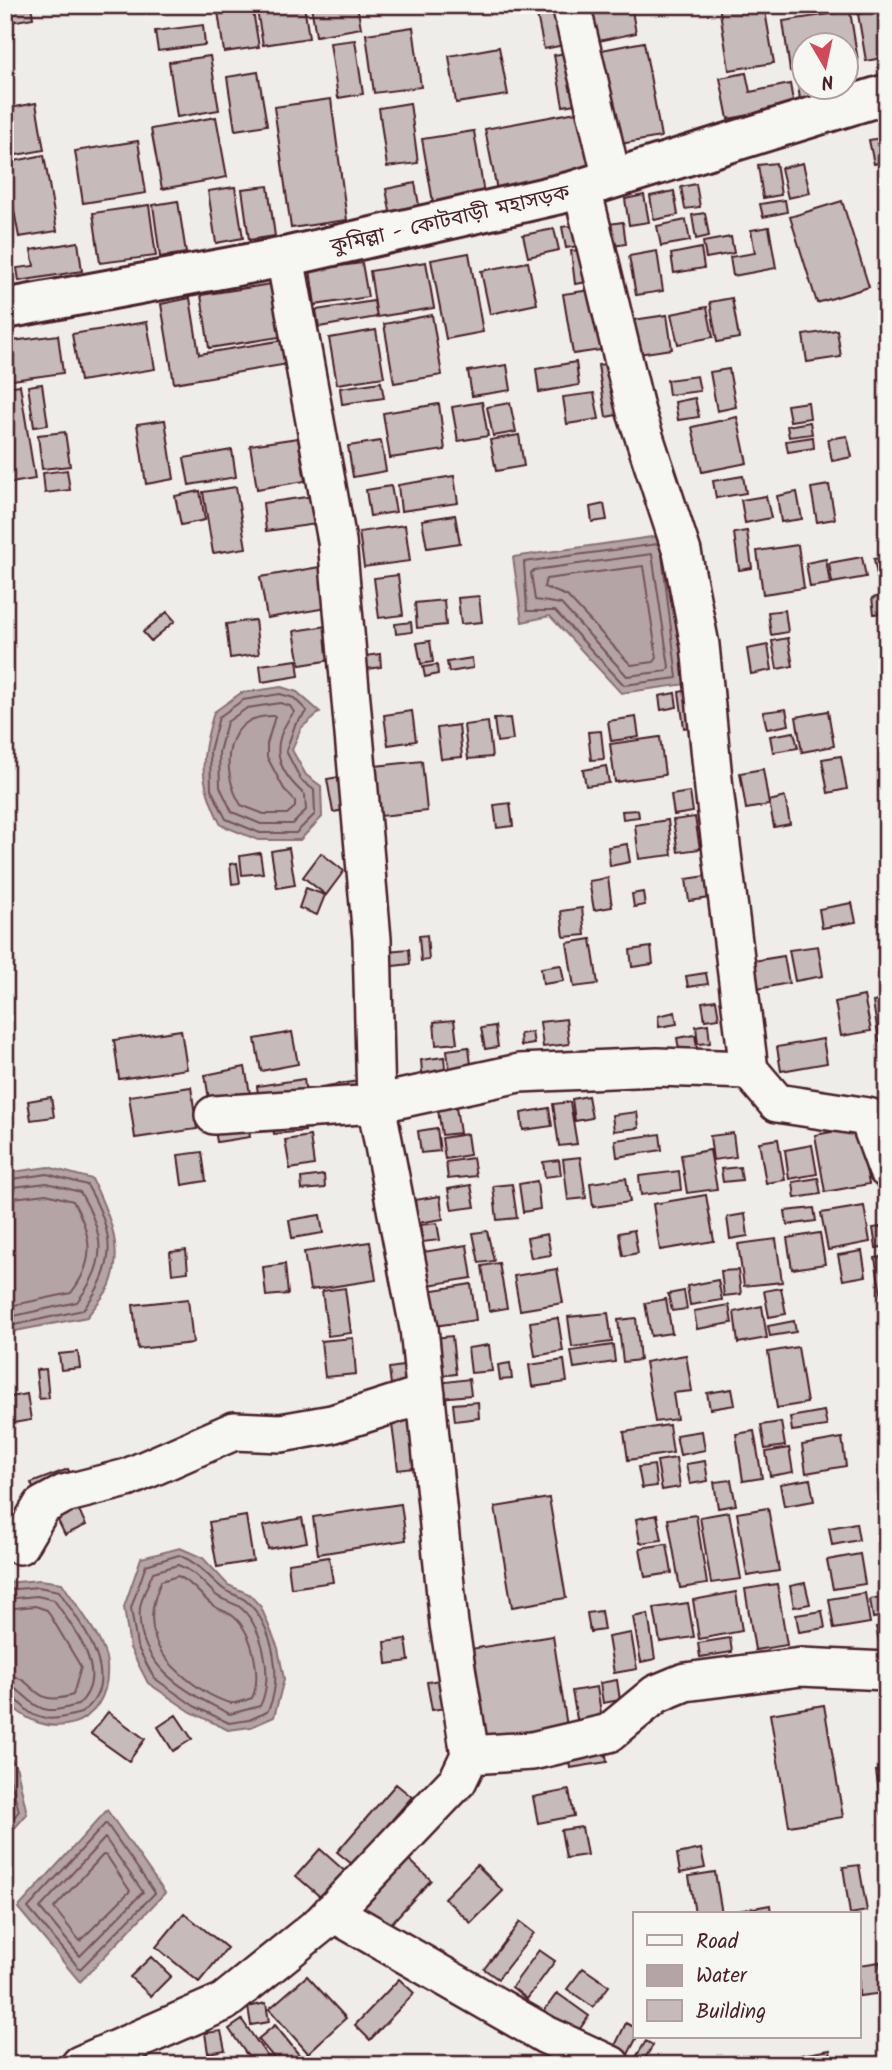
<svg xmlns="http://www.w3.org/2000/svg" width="892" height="2070" font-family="Kalam,'Noto Sans Bengali',sans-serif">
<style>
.water{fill:#b4a4a5;stroke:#8a6f74;stroke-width:2}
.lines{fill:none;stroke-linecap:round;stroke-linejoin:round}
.shore{stroke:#74545c;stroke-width:2}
.building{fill:#c6babb;stroke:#4a1f2b;stroke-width:2}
.minor-casing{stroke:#4a1f2b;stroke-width:42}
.primary-casing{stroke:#4a1f2b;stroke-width:44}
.minor{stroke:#f6f6f2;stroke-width:37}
.primary{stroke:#f6f6f2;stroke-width:38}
.labels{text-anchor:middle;stroke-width:7;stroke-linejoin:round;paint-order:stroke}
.street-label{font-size:21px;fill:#4a1f2b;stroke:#f6f6f2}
</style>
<rect width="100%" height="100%" fill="#efedea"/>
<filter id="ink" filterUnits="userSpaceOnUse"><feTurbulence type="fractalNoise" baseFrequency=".0143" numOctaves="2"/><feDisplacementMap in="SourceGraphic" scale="14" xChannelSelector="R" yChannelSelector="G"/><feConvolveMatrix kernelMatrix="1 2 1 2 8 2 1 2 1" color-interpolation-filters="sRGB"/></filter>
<g filter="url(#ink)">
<path class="water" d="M666,535L687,684L621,693L550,616L522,622L513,557Z
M281,687L297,692L320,712L301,728L292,750L306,775L321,786L322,817L300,840H258L221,825C198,779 200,761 214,712L241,693Z
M48,1167L92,1179C108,1213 125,1247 110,1285C105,1296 94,1307 87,1317L5,1333V1173Z
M180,1548L203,1558L228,1585L249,1594L261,1607L278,1648L284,1679L274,1717L251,1727L228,1730L191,1712L148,1683L130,1648L124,1607L141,1558Z
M40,1580L62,1583C75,1604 105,1640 107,1664C112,1730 42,1746 5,1698V1583Z
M5,1749L17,1769L27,1814L5,1839Z
M107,1810L165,1893L80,1982L18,1908Z"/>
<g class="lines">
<path class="shore" d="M658,544L524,562L527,611H555L624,685L677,678L662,555
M652,554L669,667L667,671L627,676L561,604L535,600L531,573L534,570Z
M643,566L657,658L654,662L631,665L567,596L544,587L546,579Z
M280,694L294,698L307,711L295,725L286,751L301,780L314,790L315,814L296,833H260L226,819L211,789L210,751L219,717L243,700Z
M280,703L290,706L294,712C269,744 275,769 305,795L306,810L293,824H261L232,812L220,787L219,752L227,722L247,708Z
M275,716L267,744V757L284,789L295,801V807L287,814H264L241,805C219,770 224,713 275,716Z
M5,1180L47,1174L87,1185C115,1233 118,1265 83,1310L5,1327
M5,1188L47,1183L80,1192C105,1234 108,1263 77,1302L5,1318
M5,1199L46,1194L73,1201C92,1235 96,1261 71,1293L5,1307
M179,1555C198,1563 207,1575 222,1588C229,1594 239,1595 246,1601C274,1624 284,1682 267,1712L249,1720L229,1723L194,1706L154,1678L137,1646L131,1608L146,1565Z
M178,1565C195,1571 203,1583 216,1595C223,1601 233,1602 241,1608C264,1628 274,1680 260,1706L230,1714C186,1693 135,1665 140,1608C141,1597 149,1583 153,1572Z
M178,1576C192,1582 199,1594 211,1604C218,1610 227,1611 234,1617C253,1633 262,1677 252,1698C246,1700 237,1704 231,1703C205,1697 162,1664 155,1638C149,1617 153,1601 161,1581Z
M5,1590L38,1587L59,1591C80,1623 127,1681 81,1713C65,1717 47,1723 32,1714C22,1708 17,1696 5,1694
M5,1599L37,1596L54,1600C73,1628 112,1674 78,1705C69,1707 58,1711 49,1710C30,1709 24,1687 5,1686
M5,1609L35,1606L47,1610L81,1667L73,1695C29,1709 39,1677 5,1675
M5,1760L19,1811L5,1829
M106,1823L155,1893L80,1969L28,1908Z
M105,1838L143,1892L80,1956L40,1908Z
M103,1855L107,1856L130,1891L80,1941L54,1908Z"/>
</g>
<path class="building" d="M5,5H31L33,18L5,23Z
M217,5H252L259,47L224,52Z
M256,5H304L309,38L263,45Z
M311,5H357L361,28L316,36Z
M535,5H566L574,43L544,49Z
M587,5H631L636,33L594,42Z
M719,5H764L774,63L729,70Z
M887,8V57L866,61L858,14Z
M850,11L858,61L846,63V46H804V69L790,71L783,21Z
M203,25L205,45L158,51L155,31Z
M413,27L421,87L374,93L366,34Z
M355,40L363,94L338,98L330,43Z
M644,42L661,137L608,146L591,52Z
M499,47L508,95L456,103L449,56Z
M578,51L587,102L563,106L554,55Z
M210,56L219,110L177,117L169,62Z
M804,71V88H834L835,94L800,99L796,72Z
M258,72L267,125L235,130L227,77Z
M746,73L750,92L790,84L794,107L728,119L720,78Z
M331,99L347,220L291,228L274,107Z
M36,103L44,150L5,157V109Z
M410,103L418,163L387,167L379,108Z
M587,110L598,171L497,190L485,129Z
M216,117L227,177L162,189L151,129Z
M474,131L484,194L433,202L422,139Z
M887,137V161L874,164L869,140Z
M138,141L146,193L83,203L75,151Z
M44,155L57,231L19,237L5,163Z
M776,163L781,195L763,198L758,165Z
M803,163L810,193L788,198L781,168Z
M415,183L421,216L392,222L386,189Z
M696,184L700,207L685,209L681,187Z
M268,186L275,236L249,240L242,189Z
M235,187L243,238L216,243L208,191Z
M674,191L678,215L654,220L650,196Z
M644,195L649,222L629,225L625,199Z
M785,200L787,212L763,217L760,204Z
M178,201L186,253L160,257L153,205Z
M842,201L869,287L817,303L790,217Z
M149,205L156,256L100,263L93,213Z
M705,213L709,236L696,239L692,215Z
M686,220L690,241L661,246L657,226Z
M623,222L626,244L606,247L602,225Z
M586,223L589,244L566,248L562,227Z
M769,227L776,268L733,276L730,257L755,253L751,230Z
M554,229L559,250L528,257L523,235Z
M731,237L734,253L706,258L703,242Z
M78,242L82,271L19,281L17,268L34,266L31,250Z
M595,248L600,280L575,284L571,251Z
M701,248L704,268L674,273L671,254Z
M657,251L663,291L636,295L629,256Z
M469,253L483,332L446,339L431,260Z
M426,262L434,308L377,317L370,271Z
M528,262L537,304L490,314L481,271Z
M362,263L368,297L315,305L310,270Z
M284,282L292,335L209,348L201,295Z
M598,289L608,349L573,354L563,294Z
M190,298L199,354L284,340L288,364L174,383L161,304Z
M732,298L739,338L717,342L710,302Z
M374,301L377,317L319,327L316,310Z
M707,307L713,337L678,344L671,314Z
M432,315L442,375L394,383L384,324Z
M667,315L672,349L631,355L626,321Z
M147,322L155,369L80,381L72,334Z
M376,330L384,377L337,384L329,338Z
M837,330L841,357L807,362L803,335Z
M58,335L63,373L5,381V342Z
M576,362L579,385L539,392L536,369Z
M619,362L627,413L606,417L598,365Z
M507,365L511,390L472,396L468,371Z
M729,369L736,407L717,411L710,372Z
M697,376L700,391L669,395L667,380Z
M381,382L384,398L342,404L340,388Z
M42,384L48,425L34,427L28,386Z
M20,385L35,479L5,484V387Z
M594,393L599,419L567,424L563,397Z
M695,398L699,417L678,420L675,402Z
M482,402L488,436L458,441L452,407Z
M808,402L810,418L790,421L787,405Z
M510,403L516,432L493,436L487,407Z
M439,404L445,450L390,458L383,413Z
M737,417L747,463L702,472L692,427Z
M165,420L174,479L146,484L137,424Z
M810,422L812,434L789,437L787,426Z
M65,432L70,466L42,469L38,435Z
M519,435L524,466L496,471L490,440Z
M847,436L852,457L832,461L828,439Z
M813,437L814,448L788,452L786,441Z
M298,438L305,481L257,489L250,445Z
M381,441L386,471L353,477L348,446Z
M232,450L236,477L189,485L184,458Z
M67,470L70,490L45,493L43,473Z
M454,476L458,503L401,511L398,485Z
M743,476L746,493L716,498L713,481Z
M829,485L835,519L817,522L811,488Z
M391,486L396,512L370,516L366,490Z
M236,487L246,548L213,553L203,492Z
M200,491L205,520L181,525L175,496Z
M797,492L802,519L781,522L777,496Z
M314,496L317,524L266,531L263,503Z
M766,496L771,518L745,523L741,500Z
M604,504L607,520L592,522L590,507Z
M455,515L460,543L427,548L422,520Z
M405,525L410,561L364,567L359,532Z
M747,531L752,568L739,570L734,533Z
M798,545L804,588L763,594L757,551Z
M887,556V590L880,591L874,559Z
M862,557L866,577L832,583L829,563Z
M826,559L830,584L810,587L806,563Z
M320,567L327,608L267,618L260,577Z
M398,575L403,615L379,618L374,578Z
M887,595V612L874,614L872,598Z
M479,596L482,622L461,624L458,598Z
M444,600L446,625L417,628L415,603Z
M785,610L788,632L771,635L768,612Z
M167,612L175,621L151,641L143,632Z
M255,620L259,654L230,658L226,624Z
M411,622L412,632L396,634L395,624Z
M327,626L332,660L300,665L294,631Z
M788,638L793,666L777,669L772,641Z
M430,641L433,662L421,664L417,643Z
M768,645L772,670L751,674L747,649Z
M380,654L381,667L367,669L365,656Z
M472,658L473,668L449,672L447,662Z
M297,660L299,676L262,682L260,665Z
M437,665L438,674L425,677L423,667Z
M695,689L701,726L684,728L679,692Z
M675,693L677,707L661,710L659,696Z
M786,709L789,725L767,729L763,712Z
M412,711L416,741L388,745L384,715Z
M828,711L834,746L802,752L796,717Z
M636,717L639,737L611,741L608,721Z
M510,718L513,740L497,742L494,719Z
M488,722L492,757L468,759L464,725Z
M459,725L462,757L441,759L437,728Z
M601,731L604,759L591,760L588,732Z
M794,732L798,748L773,752L770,736Z
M660,737L665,775L615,782L610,744Z
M841,756L847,789L828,793L822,759Z
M422,761L427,811L371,817L366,767Z
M606,766L609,783L586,786L583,770Z
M763,769L769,805L746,809L740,773Z
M351,775L357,808L333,812L327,779Z
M690,792L693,812L674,815L671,795Z
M785,797L790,824L774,827L769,801Z
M510,803L513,826L497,828L494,805Z
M638,810L639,817L623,819L622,811Z
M695,817L700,849L678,852L673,820Z
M668,820L672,855L639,859L635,825Z
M627,844L630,862L610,866L608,847Z
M289,848L295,885L277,888L271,851Z
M260,853L263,873L242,875L240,856Z
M321,853L344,871L326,895L303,877Z
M237,863L240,883L232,884L230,864Z
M707,876L710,898L689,901L686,879Z
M608,878L612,907L594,910L589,881Z
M306,888L325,895L317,915L299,908Z
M643,892L645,905L634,907L632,894Z
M852,903L856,922L822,928L819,909Z
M582,908L585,935L564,937L561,911Z
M427,935L429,960L421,961L419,936Z
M591,939L598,984L574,987L567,943Z
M818,946L823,976L795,981L789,950Z
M651,947L653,964L632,967L630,950Z
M409,949L410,964L376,968L375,952Z
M784,956L789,983L752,990L747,962Z
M561,965L564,981L543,984L541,968Z
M706,973L708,984L688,987L686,976Z
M864,996L871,1031L841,1036L835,1002Z
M887,999V1039L879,1041L873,1002Z
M716,1000L719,1018L705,1020L702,1002Z
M675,1012L677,1024L659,1027L658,1016Z
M566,1019L569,1044L543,1047L540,1022Z
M454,1020L457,1043L436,1045L434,1022Z
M708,1024L710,1043L698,1044L696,1026Z
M495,1026L498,1047L485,1049L481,1028Z
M181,1030L187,1069L119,1079L114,1040Z
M292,1032L298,1064L261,1071L255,1039Z
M532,1032L534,1044L521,1046L520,1034Z
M695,1035L699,1059L681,1062L677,1038Z
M823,1039L827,1063L781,1071L777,1047Z
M469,1047L472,1074L450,1077L447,1050Z
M444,1057L446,1080L423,1083L421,1060Z
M245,1067L252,1104L211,1111L205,1075Z
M304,1079L307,1102L260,1109L257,1086Z
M365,1080L367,1093L323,1101L320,1087Z
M191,1087L197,1129L135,1138L129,1096Z
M588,1096L592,1118L575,1121L572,1099Z
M51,1097L54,1117L31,1120L28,1101Z
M570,1102L577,1144L559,1146L553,1104Z
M456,1107L460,1133L442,1135L438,1110Z
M549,1108L552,1126L523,1130L521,1113Z
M637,1112L639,1128L614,1131L612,1115Z
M303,1113L305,1131L274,1134L271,1117Z
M247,1119L250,1137L217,1142L214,1124Z
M858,1127L869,1184L825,1192L815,1135Z
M437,1128L440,1151L421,1153L418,1131Z
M733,1133L736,1157L713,1160L710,1136Z
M467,1134L470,1155L445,1159L442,1138Z
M660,1134L662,1150L617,1157L615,1140Z
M310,1136L314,1165L290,1169L285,1140Z
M778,1139L785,1180L766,1183L759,1142Z
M812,1145L817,1174L789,1179L785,1150Z
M710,1150L717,1189L687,1193L681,1155Z
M202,1152L206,1181L182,1185L178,1155Z
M580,1157L586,1198L568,1200L563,1159Z
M473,1158L476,1176L448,1179L446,1162Z
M559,1160L561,1175L545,1177L543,1162Z
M740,1167L742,1180L723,1182L721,1169Z
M679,1171L681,1190L641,1195L639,1176Z
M324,1175L325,1188L302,1190L301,1178Z
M626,1178L630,1202L593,1207L590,1183Z
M818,1178L821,1194L795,1198L793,1182Z
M537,1181L540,1209L523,1212L519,1184Z
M512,1184L517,1218L497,1220L493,1186Z
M471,1185L475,1207L452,1210L448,1189Z
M706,1195L714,1241L660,1250L653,1204Z
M440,1196L443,1219L418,1223L415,1200Z
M864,1206L870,1242L828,1250L821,1213Z
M814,1208L816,1221L787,1225L785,1211Z
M745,1214L748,1236L730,1239L727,1217Z
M320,1215L323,1233L292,1238L289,1220Z
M437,1223L440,1240L423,1242L420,1225Z
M887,1226V1246L876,1248L873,1228Z
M634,1230L638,1253L623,1256L619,1233Z
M487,1231L494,1261L479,1263L473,1233Z
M820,1233L825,1264L792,1269L787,1238Z
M547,1234L551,1255L531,1258L527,1238Z
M776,1239L782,1282L744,1286L738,1244Z
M370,1242L376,1280L310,1290L304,1252Z
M467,1245L472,1278L422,1286L417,1253Z
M186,1250L188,1272L172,1274L170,1252Z
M862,1251L866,1276L843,1280L838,1255Z
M887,1256V1294L881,1295L875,1258Z
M499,1263L507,1308L489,1311L482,1266Z
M285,1264L288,1294L266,1296L263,1267Z
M557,1269L563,1303L520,1310L514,1276Z
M738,1270L741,1294L724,1296L721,1271Z
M718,1280L722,1300L690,1305L687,1286Z
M471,1284L476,1320L427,1327L422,1292Z
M345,1288L351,1333L328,1336L322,1291Z
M781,1288L786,1314L769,1317L764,1291Z
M684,1291L687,1309L672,1311L668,1294Z
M188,1299L193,1343L138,1349L133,1305Z
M666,1299L672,1333L651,1336L645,1303Z
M729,1305L732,1323L697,1329L694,1311Z
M762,1306L767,1338L738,1343L734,1312Z
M608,1313L612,1342L572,1347L568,1317Z
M558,1318L563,1351L535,1356L530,1322Z
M636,1318L640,1360L623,1362L618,1320Z
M794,1321L796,1332L770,1336L768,1326Z
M452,1336L456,1374L439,1376L434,1338Z
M353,1338L356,1374L325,1377L321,1341Z
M489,1345L492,1371L471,1373L468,1348Z
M613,1345L615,1362L574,1368L571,1351Z
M798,1347L807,1403L777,1408L768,1352Z
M78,1352L80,1368L61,1370L59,1354Z
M686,1355L692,1391L673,1393L677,1419L655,1422L645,1362Z
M564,1360L567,1382L532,1387L529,1365Z
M510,1363L512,1379L500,1380L498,1365Z
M403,1366L406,1391L392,1393L389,1368Z
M46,1369L49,1398L39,1399L36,1370Z
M469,1379L471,1395L440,1398L438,1383Z
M732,1389L735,1405L710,1409L707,1393Z
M27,1394L31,1420L7,1424L5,1398Z
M478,1402L479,1418L455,1421L453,1404Z
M824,1411L827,1426L792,1431L790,1417Z
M408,1415L415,1468L398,1470L391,1417Z
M781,1422L785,1446L765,1449L761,1425Z
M669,1425L673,1453L628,1460L624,1432Z
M702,1431L705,1450L680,1455L676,1435Z
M754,1431L762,1478L743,1481L736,1434Z
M842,1438L846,1466L806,1473L802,1445Z
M789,1448L793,1472L770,1476L766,1452Z
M676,1458L680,1487L662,1490L657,1461Z
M705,1461L708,1481L690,1484L686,1464Z
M654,1465L657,1486L642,1488L638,1467Z
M68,1469L76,1487L39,1502L31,1483Z
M810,1479L814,1501L784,1506L780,1484Z
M731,1480L736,1505L718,1508L714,1482Z
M73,1498L86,1525L65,1535L52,1508Z
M549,1498L566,1598L512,1607L495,1507Z
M401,1504L406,1540L318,1554L313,1517Z
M768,1508L779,1571L747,1576L737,1513Z
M729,1512L741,1579L711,1583L700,1517Z
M657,1515L662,1540L640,1543L636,1519Z
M696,1515L707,1584L680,1588L668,1519Z
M246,1516L253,1561L217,1567L209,1522Z
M302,1518L307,1542L268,1549L263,1526Z
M856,1523L859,1540L832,1545L829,1528Z
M667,1544L672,1573L645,1577L640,1548Z
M860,1554L865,1584L833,1589L827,1560Z
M329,1557L333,1582L291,1588L288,1563Z
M805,1583L810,1604L794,1607L790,1586Z
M777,1584L787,1645L755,1650L745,1589Z
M736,1592L742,1631L699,1639L693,1600Z
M865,1593L870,1623L834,1629L829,1599Z
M887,1596V1616L873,1618L870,1599Z
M688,1603L694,1637L660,1642L654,1608Z
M601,1611L604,1630L590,1632L587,1613Z
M822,1611L825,1628L799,1632L796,1615Z
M648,1614L655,1659L641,1662L633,1617Z
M887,1625V1639L879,1641L876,1627Z
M631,1633L637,1669L614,1673L608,1637Z
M553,1636L568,1733L480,1748L464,1650Z
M730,1638L732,1652L700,1657L698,1643Z
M406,1639L409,1661L387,1664L385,1642Z
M446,1679L451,1707L432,1710L427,1682Z
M617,1680L620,1700L603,1703L600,1683Z
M597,1687L603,1726L579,1730L572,1691Z
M824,1705L843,1817L789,1826L770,1714Z
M108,1712L145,1739L129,1761L91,1734Z
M176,1715L192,1739L173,1751L158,1727Z
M604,1742L607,1762L570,1768L567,1748Z
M887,1770V1814H882L876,1771Z
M396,1784L412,1797L353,1865L337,1852Z
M569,1790L574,1816L538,1823L533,1797Z
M582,1827L587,1855L566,1858L561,1830Z
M320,1849L348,1874L324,1900L296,1876Z
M701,1849L705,1868L680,1873L677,1854Z
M404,1855L431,1880L387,1928L360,1904Z
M477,1865L503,1891L471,1923L444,1898Z
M859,1865L867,1911L850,1914L843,1867Z
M715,1872L722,1914H695L689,1876Z
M770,1905L771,1914H738L737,1911Z
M184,1913L227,1948L199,1982L156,1947Z
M520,1922L534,1933L498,1979L484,1969Z
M539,1950L555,1961L527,1999L512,1987Z
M151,1957L171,1976L151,1996L130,1977Z
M880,1962L884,1993L859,1996V1965Z
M583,1968L609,1986L593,2007L567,1989Z
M307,1976L346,2018L308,2053L269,2009Z
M399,1979L414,1993L370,2040L355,2025Z
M557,1993L589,2016L576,2034L544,2011Z
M266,2003L269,2022L251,2025L248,2007Z
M242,2020L272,2063L269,2065H254L229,2029Z
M626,2023L635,2028L637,2037L623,2064L609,2058Z
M275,2025L300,2056L290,2065H280L258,2039Z
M221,2031L225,2050L208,2053L205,2033Z
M646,2041L653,2045L641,2065H631Z
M830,2050L832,2065H803L801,2055Z"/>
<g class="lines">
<g class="minor-casing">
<path id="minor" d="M571,5L612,179
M582,188L636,412L682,552L700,645L714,789L749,1070
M214,1115L376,1104L519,1073L657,1067L749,1070L777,1103L868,1117L887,1169
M19,1545L42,1506L64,1494L127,1478L234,1431L281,1433L332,1424L426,1394
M470,1755L532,1751L609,1733L656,1694L685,1682L801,1667L887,1671
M332,1912L546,2035L611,2065
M80,2065L224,2002L322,1923L458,1780L470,1755L449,1624L419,1328L376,1104L372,939L337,541L285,257"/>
</g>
<g class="primary-casing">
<path id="primary" d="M5,309L285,257L573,191L887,94"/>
</g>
<use href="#minor" class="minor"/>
<use href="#primary" class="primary"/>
</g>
</g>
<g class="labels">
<g class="street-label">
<text transform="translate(450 219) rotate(-13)" y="7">কুমিল্লা - কোটবাড়ী মহাসড়ক</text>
</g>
</g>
<rect width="892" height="2070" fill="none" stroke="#f6f6f2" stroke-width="28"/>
<rect x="14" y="14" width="864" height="2042" fill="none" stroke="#4a1f2b" stroke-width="2.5" filter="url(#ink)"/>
<rect x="633" y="1912" width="228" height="126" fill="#f6f6f2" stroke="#b1a0a2" stroke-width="2"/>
<rect x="647" y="1935" width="35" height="10" fill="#f6f6f2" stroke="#b1a0a2" stroke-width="2"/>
<text x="696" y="1948" font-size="21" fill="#4a1f2b">Road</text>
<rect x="647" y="1965" width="35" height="21" fill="#b4a4a5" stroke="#b1a0a2" stroke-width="2"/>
<text x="696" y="1982" font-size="21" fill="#4a1f2b">Water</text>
<rect x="647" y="2000" width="35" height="21" fill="#c6babb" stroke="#b1a0a2" stroke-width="2"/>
<text x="696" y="2018" font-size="21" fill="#4a1f2b">Building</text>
<g transform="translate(825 66) rotate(171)"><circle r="33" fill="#f6f6f2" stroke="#b1a0a2" stroke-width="2"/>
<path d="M0-5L12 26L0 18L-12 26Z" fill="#d1495b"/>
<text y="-10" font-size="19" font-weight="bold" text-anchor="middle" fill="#4a1f2b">N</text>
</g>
</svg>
